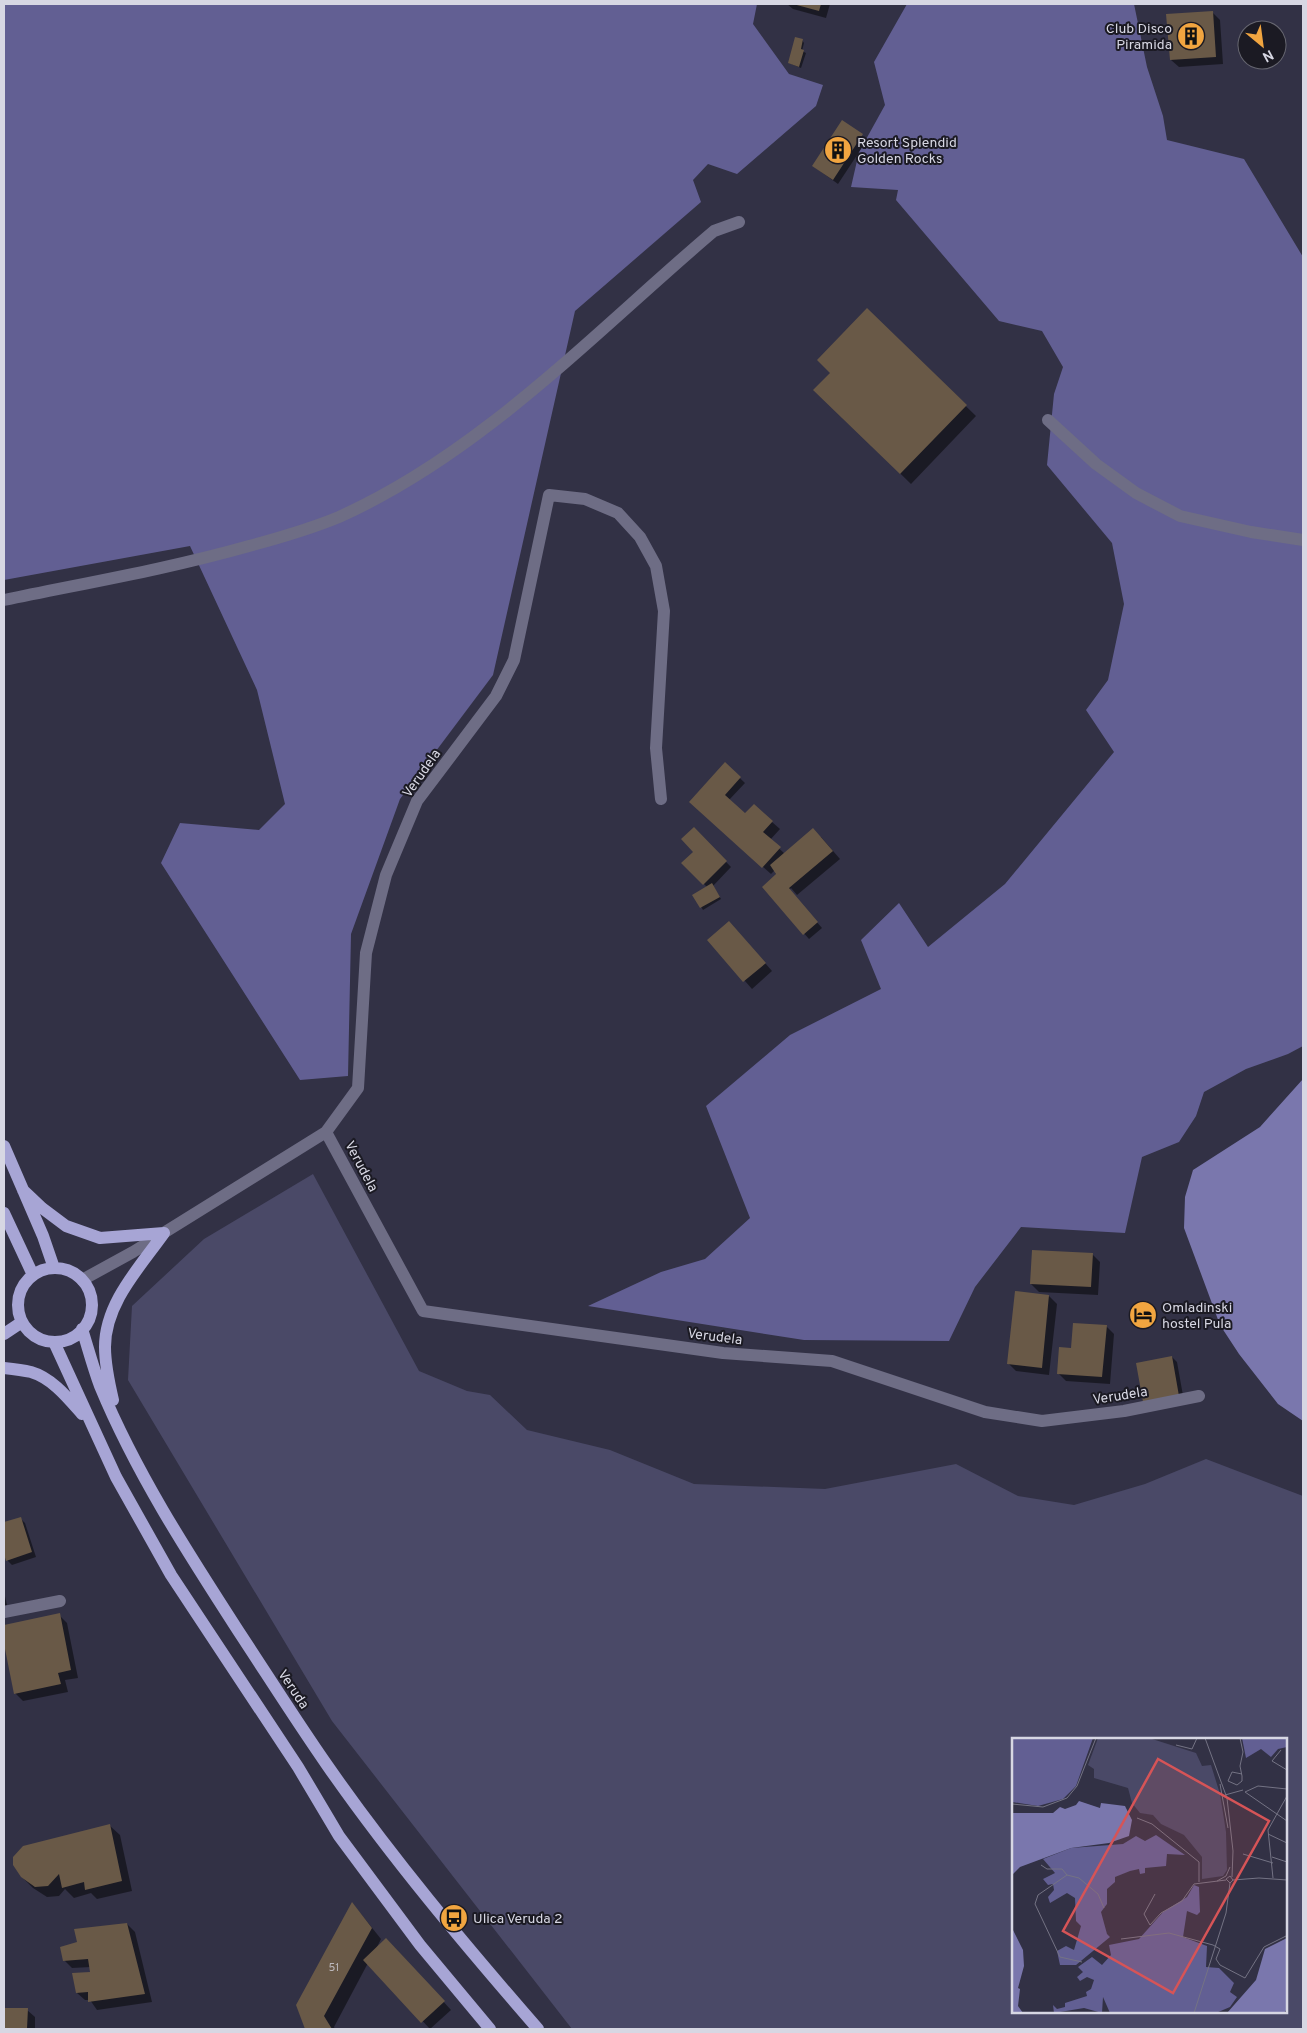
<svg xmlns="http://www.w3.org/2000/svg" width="1307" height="2033" font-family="Overpass,sans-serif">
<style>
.green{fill:#4a4967;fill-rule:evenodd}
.forest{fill:#625f93}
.water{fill:#7a77ad}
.shadow{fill:#0007}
.building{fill:#695947}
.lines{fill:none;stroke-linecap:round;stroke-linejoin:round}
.minor{stroke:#6e6d85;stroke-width:12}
.major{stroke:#a7a5d5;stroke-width:12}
.labels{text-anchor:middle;stroke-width:4;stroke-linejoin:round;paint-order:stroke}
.number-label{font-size:11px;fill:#bcb8bc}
.poi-label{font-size:14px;fill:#d7d7e3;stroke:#1b1a23;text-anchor:start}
.street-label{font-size:14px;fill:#d7d7e3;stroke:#1b1a23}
.inset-road{fill:none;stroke:#747384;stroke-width:1}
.view{fill:#d65457;fill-opacity:0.15;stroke:#d65457;stroke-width:2.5}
.inset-edge{fill:none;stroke:#d7d7e3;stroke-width:2.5}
</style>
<rect width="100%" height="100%" fill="#323145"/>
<path class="green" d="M313,1174L419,1371L467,1391L490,1395L527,1430L610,1450L694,1484L825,1489L956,1464L1018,1496L1074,1505L1145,1484L1206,1459L1303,1496V2029H572L332,1721L128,1380L132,1306L204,1239ZM1013,1739H1286V2012H1013Z"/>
<path class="forest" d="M4,4H757L753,24L789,74L823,85L816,106L737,174L708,164L693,180L701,202L575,311L493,675L400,799L351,934L348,1076L300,1080L161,863L180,823L259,830L285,804L257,690L190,546L4,580Z
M907,4H1134L1147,67L1163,116L1167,140L1244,159L1303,257V1046L1288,1054L1246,1069L1204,1092L1196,1116L1179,1142L1142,1157L1125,1233L1021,1227L975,1287L949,1341L804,1340L588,1306L661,1272L705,1259L750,1218L706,1106L790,1035L881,989L861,940L899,903L928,947L1005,884L1114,752L1086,710L1108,680L1124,604L1112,543L1047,465L1054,394L1063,367L1042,331L999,321L896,200L898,190L851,187L859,152L885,105L874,62Z"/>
<path class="water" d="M1303,1079V1421L1278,1404L1239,1354L1220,1325L1184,1228L1185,1197L1193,1170L1260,1127Z"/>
<path class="shadow" d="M787,4H830L826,18L793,9Z
M1212,12L1220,20L1223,64L1179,67L1171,60Z
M802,40L804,43L802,51L806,53L801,68L789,63Z
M842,122L867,140L838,184L813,166Z
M867,310L976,416L911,484L815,390L832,373Z
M725,764L745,783L729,800L745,815L772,822L780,829L770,840L785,854L821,837L840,859L797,895L791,888L789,890L822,928L809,939L763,887L776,875L775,870L771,874L715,824Z
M694,829L731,867L713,886L721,899L703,910L694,895L707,887L683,863L695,852Z
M729,922L772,971L752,989L709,940Z
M1092,1254L1100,1262L1098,1295L1039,1292L1031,1284Z
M1049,1296L1057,1304L1049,1375L1016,1371L1009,1364Z
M1106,1326L1114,1334L1110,1384L1066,1381L1058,1373Z
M1172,1357L1177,1362L1184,1401L1149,1407Z
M20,1518L25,1523L36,1557L12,1565L7,1560L4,1550V1524Z
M4,1592L7,1605L4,1606Z
M59,1615L67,1623L78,1678L65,1680L68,1692L23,1701L15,1693L4,1638V1626Z
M109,1825L120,1835L132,1891L97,1899L91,1893L74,1898L65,1889L59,1896L47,1897L33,1888L22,1877Z
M353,1904L381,1939L376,1949L394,1947L451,2010L430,2029L368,1963L334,2027L335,2029H306L297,2006Z
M127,1924L135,1932L152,2002L97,2010L90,2000H85L77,1993L92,1973L91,1967L72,1968L64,1960Z
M4,2009L27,2010L35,2017V2029H4Z"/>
<path class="building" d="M793,4H821L819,11Z
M1213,11L1216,57L1170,60L1166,14Z
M795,37L803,39L801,49L804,50L799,67L788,63Z
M842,120L863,134L833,180L812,166Z
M867,308L967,405L900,474L813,390L830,373L817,360Z
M725,762L741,777L725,795L745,813L754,804L773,821L763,832L781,847L762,868L689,802Z
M694,827L727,861L703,885L681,863L693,852L681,839Z
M813,828L833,851L789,888L818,922L803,935L762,887L776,874L770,865Z
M712,883L720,897L700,908L692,895Z
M729,921L766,963L743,982L707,940Z
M1032,1250L1093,1253L1091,1287L1030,1284Z
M1015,1291L1049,1295L1042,1368L1007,1364Z
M1073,1323L1107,1325L1102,1377L1057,1374L1059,1347L1071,1348Z
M1172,1356L1179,1396L1143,1402L1136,1363Z
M21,1517L32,1552L6,1561L4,1554V1522Z
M60,1613L71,1670L58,1673L61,1684L14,1694L4,1644V1625Z
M110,1824L122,1881L85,1890L84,1882L62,1888L59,1874L48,1886L35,1887L21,1877L13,1865V1857L23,1846Z
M352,1902L372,1928L324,2016L332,2029H305L296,2005Z
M127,1923L145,1994L88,2002V1992L76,1993L72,1973L90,1972L88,1959L63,1961L60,1947L77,1942L74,1929Z
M386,1938L445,2001L421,2023L363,1960Z
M4,2008H28L27,2029H4Z"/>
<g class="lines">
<path class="minor" d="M1048,420L1096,464L1136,493L1180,516L1251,532L1303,540
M4,600C85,583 168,569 249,546C279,538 310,529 339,517C482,453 596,331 714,231L739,222
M326,1132L423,1311L723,1353L832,1361L985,1412L1042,1421L1124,1411L1199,1396
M82,1280L133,1252L326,1132L358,1088L366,953L386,875L417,801L496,696L514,660L549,495L585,499L618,513L640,537L656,566L664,611L656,748L661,799
M4,1612L60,1601"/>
<path class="major" d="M4,1146L43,1236L54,1268
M23,1190L42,1208L66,1226L100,1238L164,1233
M4,1213L33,1275
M18 1305a37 37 0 1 1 74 0a37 37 0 1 1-74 0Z
M82,1329C88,1348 93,1367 100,1386C136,1473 188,1553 239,1632C268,1676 297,1722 327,1765C391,1857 465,1945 538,2029
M4,1334L22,1322
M54,1342L116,1477L171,1575L298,1767L339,1836L420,1945L490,2029
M4,1368C13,1369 22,1370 31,1372C52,1378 68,1398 82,1414
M113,1400C109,1383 105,1365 105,1347C105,1303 140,1267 164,1233"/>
</g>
<defs>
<g id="building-disc" transform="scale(1.4375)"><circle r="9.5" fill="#f1a540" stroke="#1b1a23"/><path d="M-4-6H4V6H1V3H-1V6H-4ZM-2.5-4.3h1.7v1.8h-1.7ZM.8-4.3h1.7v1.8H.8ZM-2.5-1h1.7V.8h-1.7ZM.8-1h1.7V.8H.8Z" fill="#111"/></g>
<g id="hotel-disc" transform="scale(1.4375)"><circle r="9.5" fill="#f1a540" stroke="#1b1a23"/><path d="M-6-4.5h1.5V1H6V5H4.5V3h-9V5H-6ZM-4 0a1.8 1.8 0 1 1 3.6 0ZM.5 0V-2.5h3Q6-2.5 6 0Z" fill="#111"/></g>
<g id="bus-disc" transform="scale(1.4375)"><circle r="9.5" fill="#f1a540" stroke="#1b1a23"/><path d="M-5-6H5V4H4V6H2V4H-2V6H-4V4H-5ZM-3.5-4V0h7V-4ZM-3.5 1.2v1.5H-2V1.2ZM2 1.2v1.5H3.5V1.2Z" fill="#111"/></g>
</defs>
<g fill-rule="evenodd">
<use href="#building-disc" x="1191" y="36"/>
<use href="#building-disc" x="838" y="150"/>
<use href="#hotel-disc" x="1143" y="1315"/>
<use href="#bus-disc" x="454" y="1918"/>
</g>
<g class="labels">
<g class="number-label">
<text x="334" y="1971">51</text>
</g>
<g class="poi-label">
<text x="1172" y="33" text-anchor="end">Club Disco<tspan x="1172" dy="16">Piramida</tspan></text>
<text x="857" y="147">Resort Splendid<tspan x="857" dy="16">Golden Rocks</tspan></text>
<text x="1162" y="1312">Omladinski<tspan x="1162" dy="16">hostel Pula</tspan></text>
<text x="473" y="1923">Ulica Veruda 2</text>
</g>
<g class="street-label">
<text transform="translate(421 773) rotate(-55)" y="5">Verudela</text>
<text transform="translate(362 1166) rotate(62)" y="5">Verudela</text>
<text transform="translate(715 1336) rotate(7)" y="5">Verudela</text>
<text transform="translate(1120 1395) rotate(-9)" y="5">Verudela</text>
<text transform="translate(294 1689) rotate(56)" y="5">Veruda</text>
</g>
</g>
<g transform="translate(1012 1738)">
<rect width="275" height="275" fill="#323145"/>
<path d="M86,0H137L184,15L190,28L199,27L208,56L214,94L215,132L211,138L190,141V119L172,97L149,86L141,77L128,75L120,65L116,50L82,40V31L76,27Z" fill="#4a4967"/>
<path d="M0,0H81L64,48L51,61L26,68L0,64ZM230,0H275V9L266,11L259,19L249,11L234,20ZM144,97L173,117L155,116L154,128L133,130V135L128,136L127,131L118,133L103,139V144L95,151V166L89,174L95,196L98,199L64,227H48L45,213L54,208L62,212L69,188L64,183L63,160L55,155L38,165L36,159L42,152L41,146L36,147L31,141L43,135L31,121L59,110L111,106L124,98L133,103ZM182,147L187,149L188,174L185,177L175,173L171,199L195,208L194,229L207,230L222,245L218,254L225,259L218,269L204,275H98L91,259L90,275L72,270L42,275L41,267L45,271L53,269V265L75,258L74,254L79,251L82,242L75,239L68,243L65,239L71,234L66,229L80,219L90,227L99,217L97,207L127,201L151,174L175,159Z" fill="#625f93"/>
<path d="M67,63L88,70L89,65L113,68L120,82L117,98L97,105L59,110L8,129L0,137V75H41L48,69L53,71L64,67ZM0,190L11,212L12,228L6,250L8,251L6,268L11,275H0ZM275,200V271L272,275H215L244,242L253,211Z" fill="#7a77ad"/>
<path class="inset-road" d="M193,0L215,60L221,113L220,139M228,0L231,14L228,28L230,38V43L225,47L216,43L220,34L230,36M164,7L180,11L185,0M269,12L260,23L275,32M208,46L216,90M275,51L246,48L233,54L275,83M213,57L231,52M0,66L31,69L55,60L65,48L84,0M125,80L140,86L187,124V144M256,96L275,105M231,116L261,125M260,119L275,124M29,127L35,131H50L55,137L67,140L86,156L92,170M55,137L26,157L23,166L48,219L70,224M261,140L256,92L275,58M221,142L218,138L214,141L218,145L221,142L247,140L275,142M205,143L214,138L218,129M143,156L132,176L138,187L149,175L170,163L182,146L214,142M109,201L157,195L201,207L208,211L204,221L208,227L233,240L252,209L274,198M182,275L214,175L218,145"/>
<path class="view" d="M146,21L257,83L161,255L51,193Z"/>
<rect width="275" height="275" class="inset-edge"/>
</g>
<rect width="1307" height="2033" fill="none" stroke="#d7d7e3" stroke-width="10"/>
<g transform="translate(1262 45) rotate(151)"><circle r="24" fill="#1b1a23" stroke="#666670"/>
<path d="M0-4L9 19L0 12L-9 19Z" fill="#f1a540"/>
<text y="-8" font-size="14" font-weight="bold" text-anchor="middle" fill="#d7d7e3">N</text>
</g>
</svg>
